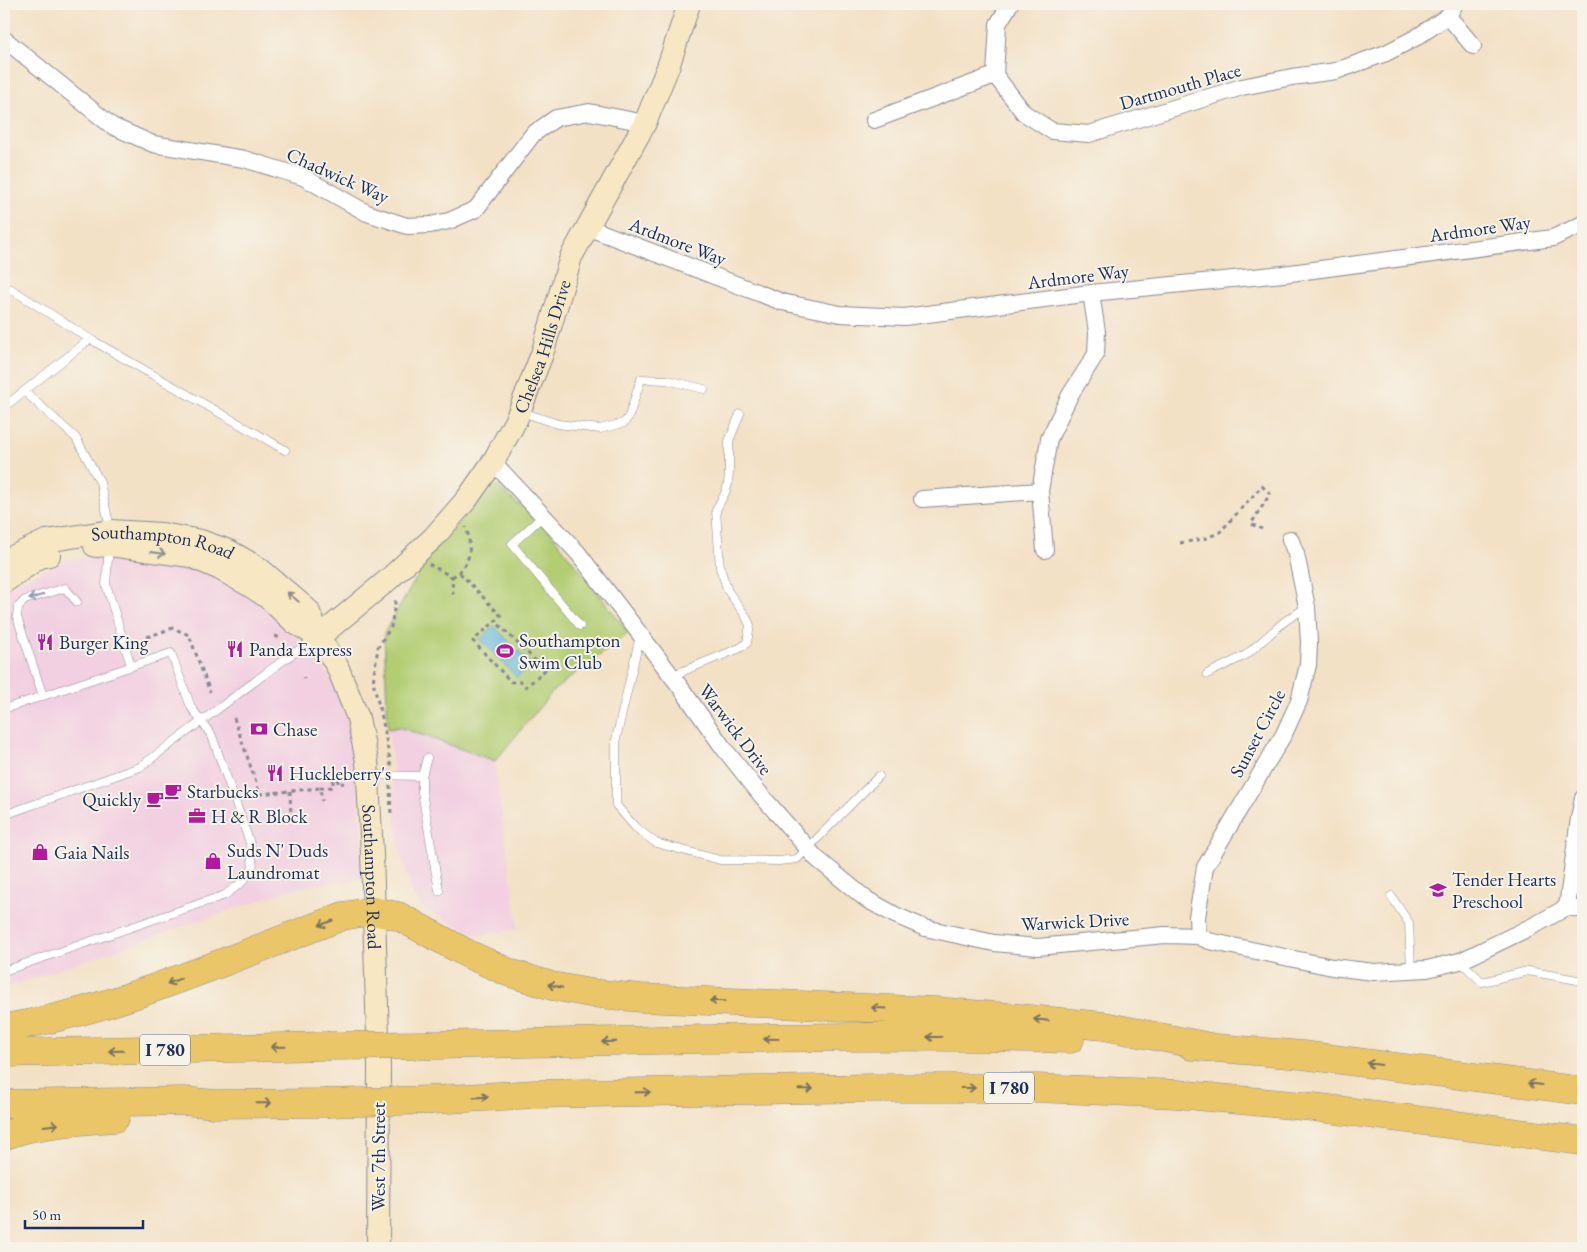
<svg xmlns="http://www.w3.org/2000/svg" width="1587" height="1252" font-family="'EB Garamond',serif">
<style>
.built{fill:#f2cfe1}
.green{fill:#b3cd73;stroke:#677e68}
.water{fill:#58b4d6;stroke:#3a729a}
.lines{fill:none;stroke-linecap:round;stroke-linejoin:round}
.lane-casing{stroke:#878892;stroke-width:9}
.street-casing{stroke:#878892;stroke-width:18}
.secondary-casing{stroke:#878892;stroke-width:24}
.highway-casing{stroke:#878892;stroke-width:29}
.path{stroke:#878892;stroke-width:3;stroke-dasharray:4 4;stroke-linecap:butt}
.lane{stroke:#fff;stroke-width:8}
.street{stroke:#fff;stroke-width:16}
.secondary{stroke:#f7e8c3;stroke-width:22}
.highway{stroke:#ebc669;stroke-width:28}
.highway-bridge-casing{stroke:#878892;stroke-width:29;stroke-linecap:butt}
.highway-bridge{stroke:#ebc669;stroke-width:28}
.oneway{stroke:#898c90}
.oneway2{stroke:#8d97ae}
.oneway3{stroke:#797363}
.labels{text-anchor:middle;stroke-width:4;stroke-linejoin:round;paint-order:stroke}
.shield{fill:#f7f3e8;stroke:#5d6a87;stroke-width:1}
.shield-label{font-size:18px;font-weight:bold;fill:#1b2f5e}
.street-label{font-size:19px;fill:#1b2f5e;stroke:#f7f3e8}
.poi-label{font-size:19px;fill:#1b2f5e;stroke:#f7f3e8;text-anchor:start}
</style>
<rect width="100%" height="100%" fill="#f7f3e8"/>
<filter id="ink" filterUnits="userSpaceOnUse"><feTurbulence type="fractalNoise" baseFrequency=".02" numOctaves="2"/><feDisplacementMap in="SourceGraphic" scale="10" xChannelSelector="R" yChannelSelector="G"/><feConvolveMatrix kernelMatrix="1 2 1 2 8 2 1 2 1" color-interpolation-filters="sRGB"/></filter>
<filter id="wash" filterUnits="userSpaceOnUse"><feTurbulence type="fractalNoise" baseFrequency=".0096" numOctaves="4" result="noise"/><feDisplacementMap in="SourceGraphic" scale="20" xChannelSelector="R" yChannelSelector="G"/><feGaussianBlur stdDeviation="1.12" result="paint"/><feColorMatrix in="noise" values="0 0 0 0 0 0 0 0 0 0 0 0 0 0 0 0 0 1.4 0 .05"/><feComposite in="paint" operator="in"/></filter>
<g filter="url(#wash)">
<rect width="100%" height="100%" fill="#f3e1c6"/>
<path class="built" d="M132,556L180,563L229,581L290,629L336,683L358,762L364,878L295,888L8,987H4V589L68,559Z
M399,727L494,758L518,929L477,936L423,908L411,890L399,846L393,787V765L388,729Z"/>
<path class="green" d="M493,483L546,527L629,633L554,690L495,761L399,727L388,729L384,633L429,557Z"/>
<path class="water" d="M494,626L531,664L517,678L480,639Z"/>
</g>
<g filter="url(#ink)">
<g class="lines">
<g class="lane-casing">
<path id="lane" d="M11,289L90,339
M24,391L76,438L100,482L110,528
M4,407L90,339L285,450
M522,412L558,424L600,429L624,423L629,416L641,379L667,380L704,389
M543,516L512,544L580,626
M109,547L106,584L131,666
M640,636L616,739V805L635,827L656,843L720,860L779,861L797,859L879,776
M1207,674L1246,655L1285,621L1307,607
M671,676L740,648L747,643L750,625L745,615L728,591L720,568L716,510L725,493L728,484L729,473V441L740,414
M43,696L17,617L18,607L25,600L65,588L77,602
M4,709L171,653L191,707L212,736L250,843L253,868L241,883L225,895L4,971
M370,775L422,776V792L439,891
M422,776L427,758
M4,815L140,767L285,659L317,638
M1391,896L1409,923L1411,970
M1460,961L1482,982L1528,971L1583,981"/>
</g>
<g class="street-casing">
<path id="street" d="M1010,4L998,24L995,75L1024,113L1052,131L1089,134L1242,87L1292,77L1336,71L1386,53L1417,37L1448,16L1455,4
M1448,16L1473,46
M4,39L112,126L153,144L244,159L303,177L367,213L407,226L430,225L449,221L476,209L533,134L556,118L589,112L645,123
M874,120L995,75
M587,227L782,302L840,314L904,317L1091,293L1283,274L1553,238L1583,224
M493,462L578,553L681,688L722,746L761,795L816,858L866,899L895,915L925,928L994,943L1038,947L1165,935L1198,936L1209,941L1332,967L1374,972L1427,969L1460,961L1473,955L1537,924L1567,907L1583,910
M922,499L1040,491
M1045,550L1040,491L1049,439L1070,395L1096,354L1097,332L1091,293
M1567,907L1579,818L1583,798
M1198,936L1197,917L1205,867L1284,734L1299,701L1308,665L1309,643L1307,607L1296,554L1290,539"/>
</g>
<g class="secondary-casing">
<g id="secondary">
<path d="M95,546L110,545L190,556L220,569L249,585L267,597L295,623L319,637"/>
<path id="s1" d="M4,561L46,541L111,531L162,534L201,541L229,551L260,569L308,610L319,637L337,666L358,718L367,761L372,854L379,1066L378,1248"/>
<path d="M4,582L40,557L49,555"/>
<path id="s2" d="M319,637L389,579L434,537L467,499L493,462L516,420L542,354L571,257L645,123L668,67L689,4"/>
</g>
</g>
<g class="highway-casing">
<path id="highway" d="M4,1028C76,1017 143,993 211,967C255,950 299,933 343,916L373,911L398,916L468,954L510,973L552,986L590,993L641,998L935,1011L1019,1018L1104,1026L1210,1047
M430,1045C643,1041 857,1033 1070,1039
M1192,1046L1302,1055L1583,1091
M4,1053L327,1046
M432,1100L535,1094L873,1088H1036L1177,1094L1313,1107L1583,1141
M4,1104L184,1101L215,1104L326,1103
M4,1136C29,1124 86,1120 115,1118"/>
</g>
<path class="path" d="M1180,543L1203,539L1219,533L1262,486L1270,494L1251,524L1262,529
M429,564L452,577L453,596
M460,573L501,616L473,641L511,682H521L526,687L545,670L495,621
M452,577C472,566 472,546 466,527
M275,636L280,638
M147,637L173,628L189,635L210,692
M304,679V677
M234,718L260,794L320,788L322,801
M391,766L383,722L373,682L378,647L391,627L396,597
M390,785L391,817
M320,788L333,787V780H338V784L344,783
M290,791L291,816"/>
<use href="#lane" class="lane"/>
<use href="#street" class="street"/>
<use href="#secondary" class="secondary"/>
<use href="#highway" class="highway"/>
<g class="highway-bridge-casing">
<path id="highway-bridge" d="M327,1046L430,1045
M326,1103L432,1100"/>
</g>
<use href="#highway-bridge" class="highway-bridge"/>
</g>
<defs><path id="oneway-shaft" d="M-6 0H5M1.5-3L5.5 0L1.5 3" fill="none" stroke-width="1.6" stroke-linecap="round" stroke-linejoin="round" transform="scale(1.25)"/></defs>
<g class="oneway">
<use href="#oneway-shaft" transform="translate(158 553) rotate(8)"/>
<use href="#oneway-shaft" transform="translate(293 597) rotate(-140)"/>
</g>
<use class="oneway2" href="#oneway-shaft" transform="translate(36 597) rotate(163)"/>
<g class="oneway3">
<use href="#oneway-shaft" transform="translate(326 923) rotate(159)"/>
<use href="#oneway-shaft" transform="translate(174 981) rotate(159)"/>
<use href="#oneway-shaft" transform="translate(555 986) rotate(-167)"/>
<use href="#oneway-shaft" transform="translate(717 1001) rotate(-178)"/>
<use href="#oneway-shaft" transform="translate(879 1008) rotate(-177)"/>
<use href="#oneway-shaft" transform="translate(1041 1020) rotate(-174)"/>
<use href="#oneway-shaft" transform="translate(934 1037) rotate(180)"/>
<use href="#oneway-shaft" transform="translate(771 1039) rotate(179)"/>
<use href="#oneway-shaft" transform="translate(609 1042) rotate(179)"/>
<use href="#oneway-shaft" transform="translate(278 1047) rotate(179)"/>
<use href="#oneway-shaft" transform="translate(116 1051) rotate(179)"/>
<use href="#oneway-shaft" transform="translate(1374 1064) rotate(-173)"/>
<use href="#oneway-shaft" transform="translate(1535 1084) rotate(-173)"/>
<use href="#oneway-shaft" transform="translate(968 1088)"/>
<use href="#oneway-shaft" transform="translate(806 1089) rotate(-1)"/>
<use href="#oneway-shaft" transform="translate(643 1092) rotate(-1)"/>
<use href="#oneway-shaft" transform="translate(481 1097) rotate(-3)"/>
<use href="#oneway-shaft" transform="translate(264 1103) rotate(-1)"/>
<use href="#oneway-shaft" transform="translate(51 1125) rotate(-7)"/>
</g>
</g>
<defs>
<g id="restaurant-bare" transform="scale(1.35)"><path d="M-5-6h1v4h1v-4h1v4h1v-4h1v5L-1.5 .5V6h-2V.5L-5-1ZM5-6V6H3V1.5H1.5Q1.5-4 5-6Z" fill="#b5179e" stroke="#f7f3e8" stroke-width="2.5" paint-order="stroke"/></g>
<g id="stadium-bare" transform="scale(1.35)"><path d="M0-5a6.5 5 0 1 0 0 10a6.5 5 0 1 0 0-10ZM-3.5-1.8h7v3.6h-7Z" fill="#b5179e" stroke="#f7f3e8" stroke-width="2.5" paint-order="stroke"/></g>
<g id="bank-bare" transform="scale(1.35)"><path d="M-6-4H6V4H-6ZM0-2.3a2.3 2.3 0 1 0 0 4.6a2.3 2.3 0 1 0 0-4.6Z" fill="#b5179e" stroke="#f7f3e8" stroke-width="2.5" paint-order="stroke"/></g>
<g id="cafe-bare" transform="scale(1.35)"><path d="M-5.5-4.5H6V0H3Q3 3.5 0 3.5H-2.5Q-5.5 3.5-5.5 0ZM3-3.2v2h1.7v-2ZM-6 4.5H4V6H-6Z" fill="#b5179e" stroke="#f7f3e8" stroke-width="2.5" paint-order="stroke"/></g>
<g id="office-bare" transform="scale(1.35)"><path d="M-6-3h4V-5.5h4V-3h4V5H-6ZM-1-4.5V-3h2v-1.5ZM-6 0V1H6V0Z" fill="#b5179e" stroke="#f7f3e8" stroke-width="2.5" paint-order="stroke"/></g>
<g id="shop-bare" transform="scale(1.35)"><path d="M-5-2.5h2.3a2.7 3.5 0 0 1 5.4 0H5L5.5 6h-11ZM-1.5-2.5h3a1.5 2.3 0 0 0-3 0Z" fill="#b5179e" stroke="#f7f3e8" stroke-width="2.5" paint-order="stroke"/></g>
<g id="school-bare" transform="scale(1.35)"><path d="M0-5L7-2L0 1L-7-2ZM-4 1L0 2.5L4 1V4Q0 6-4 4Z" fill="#b5179e" stroke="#f7f3e8" stroke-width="2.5" paint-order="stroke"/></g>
</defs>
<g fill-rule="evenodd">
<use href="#restaurant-bare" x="45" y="642"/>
<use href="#restaurant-bare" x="235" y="649"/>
<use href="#stadium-bare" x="505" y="651"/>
<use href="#bank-bare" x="259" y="729"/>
<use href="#restaurant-bare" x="275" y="773"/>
<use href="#cafe-bare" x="173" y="791"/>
<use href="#cafe-bare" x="155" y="799"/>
<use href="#office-bare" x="197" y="816"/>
<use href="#shop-bare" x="40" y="852"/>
<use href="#shop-bare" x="213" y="861"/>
<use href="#school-bare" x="1438" y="890"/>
</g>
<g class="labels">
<g class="shield">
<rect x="140" y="1034.5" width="50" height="31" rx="4"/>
<rect x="984" y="1072.5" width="50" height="31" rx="4"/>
</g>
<g class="shield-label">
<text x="165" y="1056">I 780</text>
<text x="1009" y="1094">I 780</text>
</g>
<g class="street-label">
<text transform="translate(1180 86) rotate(-16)" y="7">Dartmouth Place</text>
<text transform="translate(338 175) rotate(24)" y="7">Chadwick Way</text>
<text transform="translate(1480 228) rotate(-8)" y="7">Ardmore Way</text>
<text transform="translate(678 241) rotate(21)" y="7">Ardmore Way</text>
<text transform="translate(1078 276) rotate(-7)" y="7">Ardmore Way</text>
<text dy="7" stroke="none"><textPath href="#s2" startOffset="374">Chelsea Hills Drive</textPath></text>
<text dy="7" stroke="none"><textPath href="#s1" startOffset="165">Southampton Road</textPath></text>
<text transform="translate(736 729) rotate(53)" y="7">Warwick Drive</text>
<text transform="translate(1257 733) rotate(-62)" y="7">Sunset Circle</text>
<text dy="7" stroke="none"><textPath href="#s1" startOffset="611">Southampton Road</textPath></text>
<text transform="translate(1075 921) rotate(-3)" y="7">Warwick Drive</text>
<text transform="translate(378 1157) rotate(-90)" y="7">West 7th Street</text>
</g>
<g class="poi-label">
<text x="519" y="647">Southampton<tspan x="519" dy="22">Swim Club</tspan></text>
<text x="59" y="649">Burger King</text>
<text x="249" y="656">Panda Express</text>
<text x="273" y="736">Chase</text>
<text x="289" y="780">Huckleberry's</text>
<text x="187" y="798">Starbucks</text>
<text x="141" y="806" text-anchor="end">Quickly</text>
<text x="211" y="823">H &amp; R Block</text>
<text x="227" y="857">Suds N' Duds<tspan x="227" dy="22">Laundromat</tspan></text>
<text x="54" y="859">Gaia Nails</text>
<text x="1452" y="886">Tender Hearts<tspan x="1452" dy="22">Preschool</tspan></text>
</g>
</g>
<rect width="1587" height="1252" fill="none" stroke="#f7f3e8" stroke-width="20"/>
<path d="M25 1220v8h118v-8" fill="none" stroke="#1b2f5e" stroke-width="2.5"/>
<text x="32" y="1220" font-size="15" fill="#1b2f5e" stroke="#f7f3e8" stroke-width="4" paint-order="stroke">50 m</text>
</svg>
